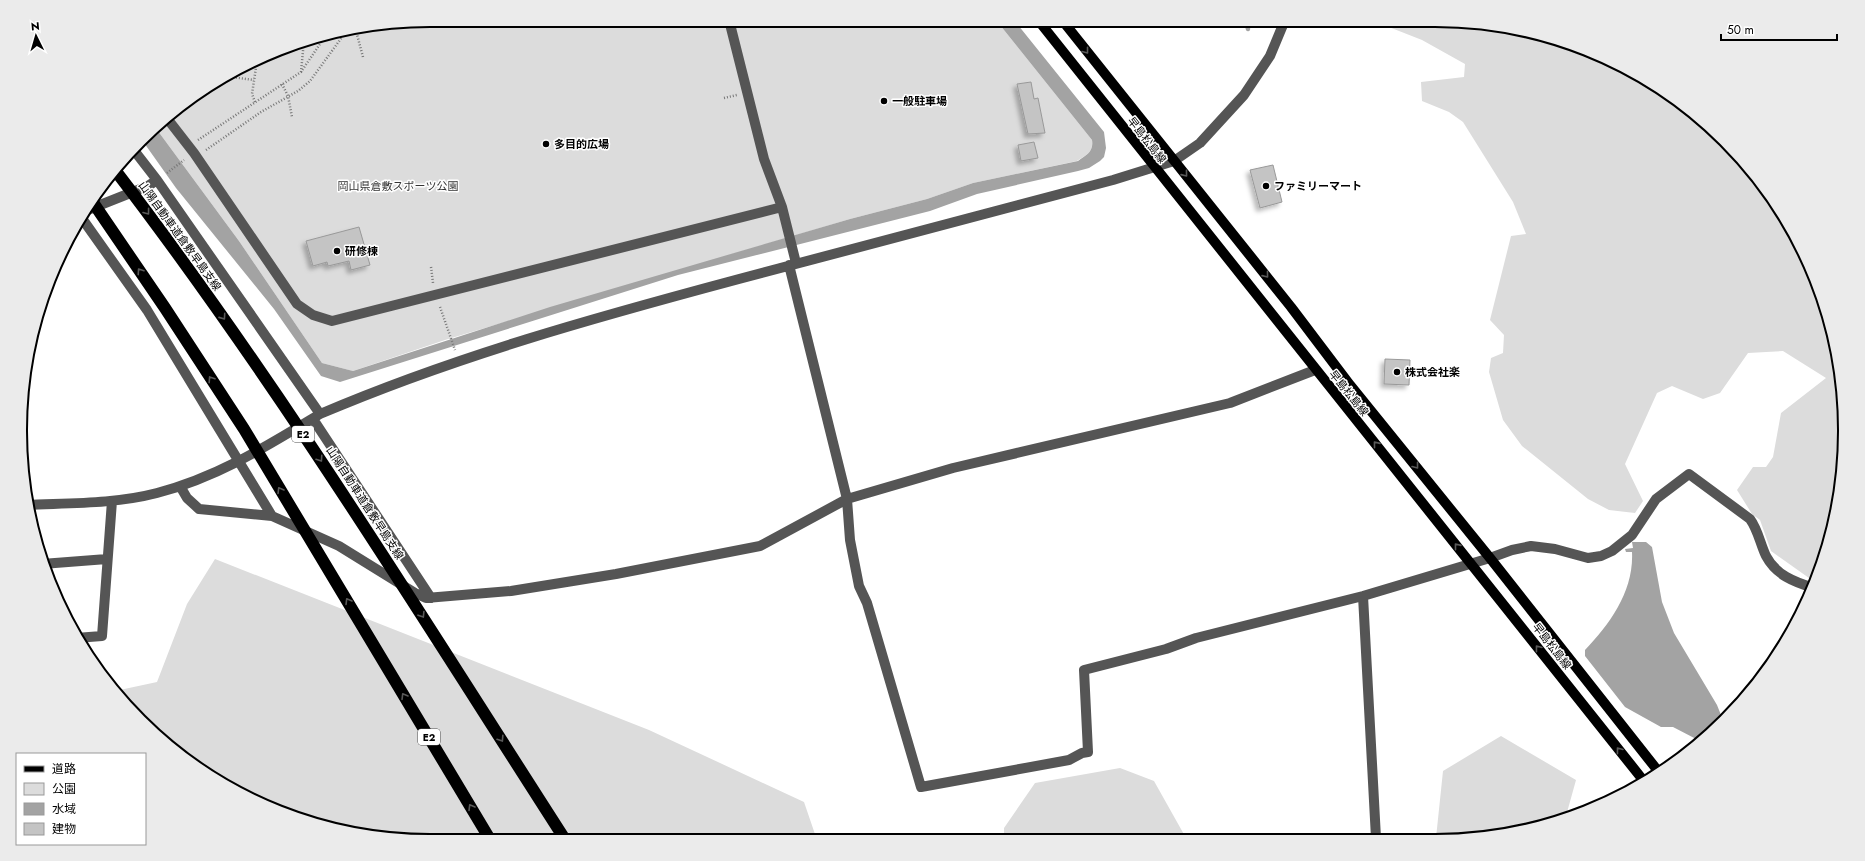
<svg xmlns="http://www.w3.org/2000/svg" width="1865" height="861" font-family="Jost,'Noto Sans JP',sans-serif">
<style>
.green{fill:#dcdcdc}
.water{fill:#a3a3a3}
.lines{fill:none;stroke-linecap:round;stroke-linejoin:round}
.stream{stroke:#a3a3a3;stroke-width:4.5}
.building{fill:#c4c4c4;stroke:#999;filter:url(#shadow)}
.path{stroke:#777;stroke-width:2.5;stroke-dasharray:1 2;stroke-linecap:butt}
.minor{stroke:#555;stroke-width:10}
.major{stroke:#000;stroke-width:10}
.highway{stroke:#000;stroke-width:12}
.oneway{stroke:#595959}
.poi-dot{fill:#000;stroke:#fff;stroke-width:1.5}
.labels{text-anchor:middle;stroke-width:3;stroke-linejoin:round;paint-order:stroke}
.shield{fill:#fff;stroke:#4c4c4c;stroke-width:1}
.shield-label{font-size:10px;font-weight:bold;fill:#000}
.poi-label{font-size:11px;font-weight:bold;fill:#000;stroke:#fff;text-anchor:start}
.street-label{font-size:11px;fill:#000;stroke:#fff}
.park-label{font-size:11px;fill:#333;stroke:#fff}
.rim{fill:none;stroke:#000;stroke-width:2}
</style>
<defs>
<filter id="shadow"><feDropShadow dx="-3.5" dy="3.5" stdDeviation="2" flood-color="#0004"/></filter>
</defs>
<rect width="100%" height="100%" fill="#fff"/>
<path class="green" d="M431,20H996L1092,140C1094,152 1086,155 1077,161L973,183L927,199L850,219L445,340L353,371L322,363L239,241L155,127L225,75L298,42L351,28Z
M1371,20H1435L1514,28L1591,51L1662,89L1725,140L1776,202L1814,273L1837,350L1845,430L1837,510L1816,579L1809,578L1771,551L1760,520L1752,514L1737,490L1753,467H1766L1773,457L1781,413L1826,378L1783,351L1748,353L1720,393L1703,399L1672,386L1657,393L1625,464L1643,501L1635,513L1609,510L1588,499L1522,446L1503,420L1489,372L1491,358L1503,353L1504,335L1490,320L1511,236L1526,234L1513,202L1463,122L1449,112L1422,101L1421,82L1464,77L1465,64L1422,40Z
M215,559L649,730L804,802L817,840L430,841L350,833L274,810L225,786L160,739L122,701L115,691L157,682L187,604Z
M1501,736L1576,780L1566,816L1488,837L1436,838L1443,771Z
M1120,768L1154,781L1186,838L1004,839V828L1035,783Z"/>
<path class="water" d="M996,20H1014L1104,132L1106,148L1104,157L1100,161L1089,168L1078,171L977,194L930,211L678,275L340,382L321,376L274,309L176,188L142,140L155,127L239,241L322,363L353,371L550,307L850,219L927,199L973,183L1078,161C1086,155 1094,152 1092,140Z
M1632,542H1646L1652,547L1662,602L1674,633L1717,705L1721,715V720L1700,741L1673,727H1661L1625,707L1585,656V650C1610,624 1634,591 1632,552H1626L1625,549L1633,548Z"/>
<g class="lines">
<path class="stream" d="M1246,20L1248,29"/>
</g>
<path class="building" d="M1031,82L1034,99L1038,98L1045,133L1028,134L1017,84Z
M1034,142L1038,158L1021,161L1018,145Z
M1273,165L1282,202L1260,208L1250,170Z
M359,227L370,265L351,270L349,261L328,266L327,262L313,266L306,241Z
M1385,359L1410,360L1409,385L1384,384Z"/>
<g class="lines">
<path class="path" d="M507,20L508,22
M355,27L363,57
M301,72L304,40
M224,76L254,80
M282,84L288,96L292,117
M724,98L737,95
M255,102L252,94L257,61
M198,140L301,72L326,35
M206,150L261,112L298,91L310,81L348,29
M167,173L184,160
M431,267L433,283
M440,307L455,350"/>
<path class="minor" d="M729,20L764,159L782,207L796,263
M166,117L194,153L297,304L313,315L332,321L782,207
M133,149L157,180L320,414C456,356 597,317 739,279C864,245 989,213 1113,180L1174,161L1200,143L1244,95L1270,56L1285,20
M85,211L148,186L157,180
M81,217L147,310L272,516L339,546L415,593L426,598L511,591L616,574L760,546L847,499L953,468L1230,403L1315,370
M789,265L847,499L850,540L859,586L867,603L921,787L1069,760L1082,753L1088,752L1084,670L1166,649L1196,638L1363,596L1490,558L1512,550L1531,546L1555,549L1588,558L1601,556L1612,551L1632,535L1656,499L1689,474L1750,519C1758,530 1760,543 1766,556C1776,575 1794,582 1814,588
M313,419L431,598
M180,486L187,498L199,509L272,516
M27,505C70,503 115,504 157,493C218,477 267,446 320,414
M42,564L107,559
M1363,596L1376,838
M76,638L102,636L112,501"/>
<path class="major" d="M1038,20L1643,780
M1062,20L1291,307L1350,385L1490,558L1658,771"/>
<path class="highway" d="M115,170C279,384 420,614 566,841
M92,201L165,308L244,429L491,841"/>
</g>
<defs><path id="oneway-chevron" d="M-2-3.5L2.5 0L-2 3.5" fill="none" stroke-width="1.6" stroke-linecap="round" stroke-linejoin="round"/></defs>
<g class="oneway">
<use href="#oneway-chevron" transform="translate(1086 51) rotate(52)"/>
<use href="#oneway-chevron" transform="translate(1185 174) rotate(51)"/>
<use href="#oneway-chevron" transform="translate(147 212) rotate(53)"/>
<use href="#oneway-chevron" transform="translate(140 271) rotate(-124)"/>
<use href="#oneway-chevron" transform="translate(1266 275) rotate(51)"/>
<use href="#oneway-chevron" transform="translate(223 317) rotate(55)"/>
<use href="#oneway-chevron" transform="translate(211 379) rotate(-123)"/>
<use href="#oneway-chevron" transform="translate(1376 444) rotate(-129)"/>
<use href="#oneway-chevron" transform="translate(320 459) rotate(56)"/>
<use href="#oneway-chevron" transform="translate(1416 466) rotate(52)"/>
<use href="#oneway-chevron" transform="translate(280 490) rotate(-121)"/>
<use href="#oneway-chevron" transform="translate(1457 546) rotate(-129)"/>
<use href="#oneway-chevron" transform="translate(348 601) rotate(-121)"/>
<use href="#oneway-chevron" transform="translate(422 615) rotate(58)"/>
<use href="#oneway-chevron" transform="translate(1538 648) rotate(-128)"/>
<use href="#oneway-chevron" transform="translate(404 696) rotate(-121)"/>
<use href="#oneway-chevron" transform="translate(501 739) rotate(57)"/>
<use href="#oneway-chevron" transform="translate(1619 750) rotate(-128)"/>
<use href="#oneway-chevron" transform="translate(471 807) rotate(-121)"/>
</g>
<g class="poi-dot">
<circle cx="884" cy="101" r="4"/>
<circle cx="546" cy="144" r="4"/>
<circle cx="1266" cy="186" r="4"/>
<circle cx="337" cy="251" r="4"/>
<circle cx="1397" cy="372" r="4"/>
</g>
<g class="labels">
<g class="shield">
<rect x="292" y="426" width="22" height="16" rx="3"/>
<rect x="418" y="729" width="22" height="16" rx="3"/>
</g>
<g class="shield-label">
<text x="303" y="438">E2</text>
<text x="429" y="741">E2</text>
</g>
<g class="poi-label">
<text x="892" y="105">一般駐車場</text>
<text x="554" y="148">多目的広場</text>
<text x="1274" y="190">ファミリーマート</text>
<text x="345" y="255">研修棟</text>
<text x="1405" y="376">株式会社楽</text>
</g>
<g class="street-label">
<text transform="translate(1147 140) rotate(52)" y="4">早島松島線</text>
<text transform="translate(180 236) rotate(54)" y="4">山陽自動車道倉敷早島支線</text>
<text transform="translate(1349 393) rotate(51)" y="4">早島松島線</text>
<text transform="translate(365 503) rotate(57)" y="4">山陽自動車道倉敷早島支線</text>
<text transform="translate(1552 646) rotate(52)" y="4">早島松島線</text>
</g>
<g class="park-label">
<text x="398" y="190">岡山県倉敷スポーツ公園</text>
</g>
</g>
<path d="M0 0H1865V861H0ZM430 27H1435A403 403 0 0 1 1838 430V431A403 403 0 0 1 1435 834H430A403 403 0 0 1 27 431V430A403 403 0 0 1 430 27Z" fill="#ebebeb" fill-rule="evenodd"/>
<path class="rim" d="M430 27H1435A403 403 0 0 1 1838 430V431A403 403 0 0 1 1435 834H430A403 403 0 0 1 27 431V430A403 403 0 0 1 430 27Z"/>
<rect x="16" y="753" width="130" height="92" fill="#ffffff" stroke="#999999"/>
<rect x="24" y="766" width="20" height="6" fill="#000000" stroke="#999999"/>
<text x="52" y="773" font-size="12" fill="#000000">道路</text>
<rect x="24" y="783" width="20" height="12" fill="#dcdcdc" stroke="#999999"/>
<text x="52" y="793" font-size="12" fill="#000000">公園</text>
<rect x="24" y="803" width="20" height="12" fill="#a3a3a3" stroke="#999999"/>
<text x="52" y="813" font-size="12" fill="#000000">水域</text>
<rect x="24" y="823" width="20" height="12" fill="#c4c4c4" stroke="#999999"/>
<text x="52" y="833" font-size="12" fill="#000000">建物</text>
<g transform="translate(36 36) rotate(355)" stroke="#ffffff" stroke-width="3" paint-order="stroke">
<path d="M0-3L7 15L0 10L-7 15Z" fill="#000000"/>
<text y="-6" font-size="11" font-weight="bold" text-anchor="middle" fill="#000000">N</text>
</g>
<path d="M1721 34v6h116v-6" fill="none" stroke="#000000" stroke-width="2"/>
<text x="1727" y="34" font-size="12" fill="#000000" stroke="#ffffff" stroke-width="3" paint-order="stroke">50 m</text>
</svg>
